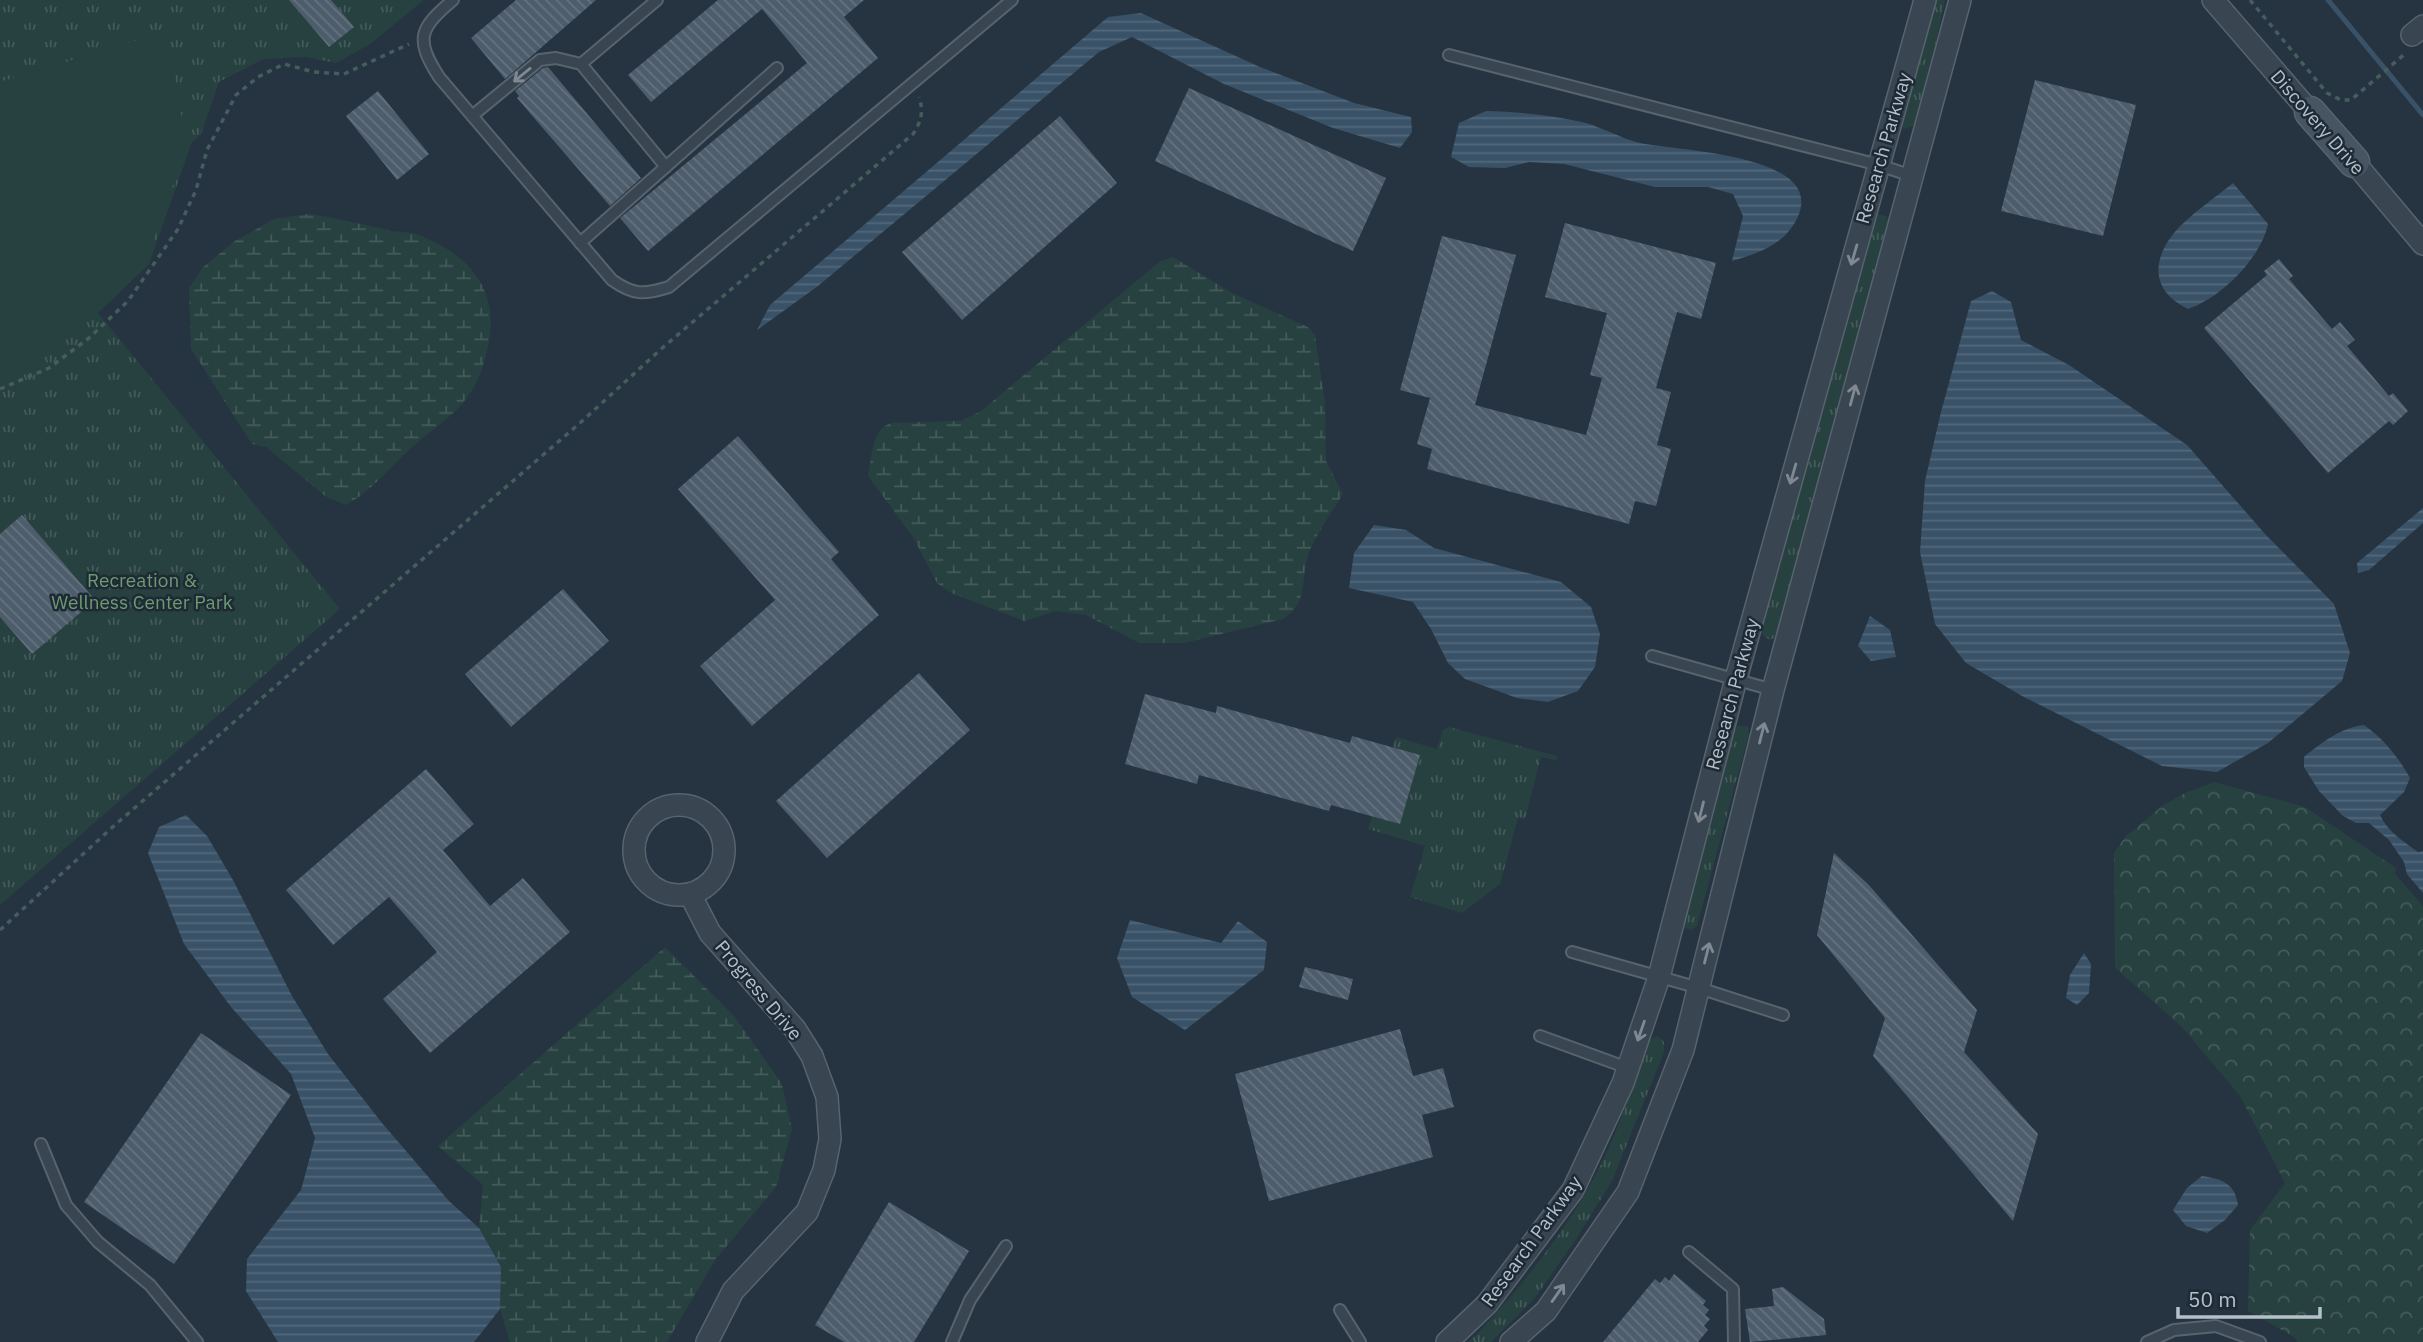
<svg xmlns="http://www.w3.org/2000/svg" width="2423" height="1342" font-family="'IBM Plex Sans',sans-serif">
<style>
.grass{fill:url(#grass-tufts)}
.forest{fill:url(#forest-crowns)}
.wetland{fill:url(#wetland-marsh)}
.pitch{fill:#274140}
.water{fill:url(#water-rules)}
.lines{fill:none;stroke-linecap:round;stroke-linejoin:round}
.stream{stroke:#395267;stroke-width:5}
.building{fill:url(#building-back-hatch)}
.lane-casing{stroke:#57636d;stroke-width:14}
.street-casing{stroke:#57636d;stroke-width:24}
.secondary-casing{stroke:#57636d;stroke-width:33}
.path{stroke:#455d5c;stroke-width:3.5;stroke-dasharray:5 5;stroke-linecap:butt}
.lane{stroke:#394550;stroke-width:10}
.street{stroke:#394550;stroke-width:21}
.secondary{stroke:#475563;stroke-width:30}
.oneway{stroke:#7e8993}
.labels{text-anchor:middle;stroke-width:5;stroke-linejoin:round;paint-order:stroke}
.street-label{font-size:19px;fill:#b6c0ca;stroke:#1e2a35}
.park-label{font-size:19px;fill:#6d9b71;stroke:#1e2a35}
</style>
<defs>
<pattern id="grass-tufts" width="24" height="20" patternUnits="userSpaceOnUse" patternTransform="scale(1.75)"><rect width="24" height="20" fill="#274140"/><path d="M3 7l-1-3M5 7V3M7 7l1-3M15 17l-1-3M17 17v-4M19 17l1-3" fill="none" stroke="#445b5a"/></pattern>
<pattern id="forest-crowns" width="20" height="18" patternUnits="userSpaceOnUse" patternTransform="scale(1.75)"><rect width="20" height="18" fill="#274140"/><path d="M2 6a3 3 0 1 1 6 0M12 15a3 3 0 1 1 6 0" fill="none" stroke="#445b5a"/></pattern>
<pattern id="wetland-marsh" width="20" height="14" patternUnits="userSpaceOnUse" patternTransform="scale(1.75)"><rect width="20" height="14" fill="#274140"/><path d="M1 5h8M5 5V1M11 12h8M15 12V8" fill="none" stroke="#445b5a"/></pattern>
<pattern id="water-rules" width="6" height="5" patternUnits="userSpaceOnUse" patternTransform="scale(1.75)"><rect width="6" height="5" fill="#395267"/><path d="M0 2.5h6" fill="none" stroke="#53697b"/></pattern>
<pattern id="building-back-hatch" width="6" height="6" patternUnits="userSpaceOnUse" patternTransform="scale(1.75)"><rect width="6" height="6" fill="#4e5d6b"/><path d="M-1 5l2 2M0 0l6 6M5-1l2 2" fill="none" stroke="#65727f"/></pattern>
</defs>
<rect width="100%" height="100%" fill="#253440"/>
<path class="grass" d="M0,0H424L370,44L336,63L306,57L263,59L219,82L201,134L192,142L149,264L98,313L340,609L0,905Z
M1933,0H1945L1928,80L1915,125L1904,129L1899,122Z
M1877,214L1886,216L1889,221L1778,635L1771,640L1764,637L1761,630L1871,219Z
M1739,725L1747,727L1749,734L1697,926L1692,930L1684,928L1680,919L1732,730Z
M1449,727L1557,756V759L1555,760L1541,757L1525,819L1518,818L1500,884L1462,913L1410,897L1425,846L1368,829L1396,737L1437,749L1443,730Z
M1658,1036L1664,1042V1052L1612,1181L1576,1239L1535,1298L1491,1342H1468C1482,1331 1493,1316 1505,1303C1550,1251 1593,1191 1618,1126C1629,1098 1638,1068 1649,1040Z"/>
<path class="forest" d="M2214,782L2305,807L2396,868L2395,874L2423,906V1342H2298L2294,1337L2248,1311L2250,1230L2285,1183L2240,1096L2182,1027L2115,968L2114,853L2125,837L2162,806L2185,793Z"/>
<path class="wetland" d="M309,214C336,218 361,224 388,230C398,233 409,231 419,235C472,256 502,293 487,351C483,368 477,385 466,399C454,415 433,429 418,442C394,462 373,491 346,505L325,496L266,447L252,444L191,349L189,288L203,267L235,241L274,219Z
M1173,257L1232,293L1308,327L1315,335L1325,404L1326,461L1343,494C1332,512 1314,537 1308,556C1300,582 1309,602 1283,619L1184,643H1139L1086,615L1056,611L1024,621L951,593L937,583L913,537L868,476C872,457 871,430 891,423L961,421L981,411L1159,262Z
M665,947L735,1017L782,1084L792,1129L776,1187L715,1260L667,1342H510L500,1309L501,1267L479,1228L483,1185L438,1146Z"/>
<path class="pitch" d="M164,32L187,144L145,265L31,366L0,373V82Z"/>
<path class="water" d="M1141,13L1260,67L1354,103L1411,117L1412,132L1400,148L1333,128L1224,84L1132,37L1099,52L818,286L757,330L770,305L1108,17Z
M1486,111C1520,112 1553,115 1586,123C1603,128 1619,137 1636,142C1669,151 1822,152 1799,214C1788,243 1760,253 1732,261L1743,216L1733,194L1708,187H1655L1564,164L1529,162L1505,168L1469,167L1451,157L1459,123Z
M2233,183L2268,224C2261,258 2221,298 2188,309C2153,292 2150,263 2174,233C2187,217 2216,197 2233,183Z
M1992,291L2011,302L2021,340L2069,365L2187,445L2266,535L2334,604L2350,653L2342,681L2268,743L2217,772L2162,766L2022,696L1966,663L1935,624L1920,552L1925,481L1940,416L1971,301Z
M2423,508V523L2369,570L2358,573L2357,563Z
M1374,525L1406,530L1434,548L1561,582L1591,607L1600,634L1595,667L1578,691L1548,702L1517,698L1465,679L1448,663L1431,629L1413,602L1349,588L1354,553Z
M1870,616L1890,630L1896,657L1871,661L1858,646Z
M2364,725C2383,738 2399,758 2410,778L2404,792L2380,815C2388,832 2403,841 2418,852L2423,851V893L2407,874L2404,862L2389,840L2369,823H2356L2343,816L2319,791L2304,767V757C2321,743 2342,727 2364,725Z
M186,815L207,836L233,880L292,996L328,1054L382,1123L449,1201L479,1228L501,1267L500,1309L474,1342H278L246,1291L247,1259L301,1190L315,1138L291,1074L231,1007L184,944L148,853L159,827Z
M1130,920L1221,943L1238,921L1267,942L1264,970L1185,1030L1132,997L1117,958Z
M2084,953L2091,964L2089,993L2077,1005L2066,998L2070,975Z
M2202,1176C2222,1179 2235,1183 2238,1205L2225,1220L2207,1233L2186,1226L2173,1210L2187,1188Z"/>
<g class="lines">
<path class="stream" d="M2328,0L2423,115"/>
</g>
<path class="building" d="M289,0H331L354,27L329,47Z
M516,0H596L505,79L471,38Z
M718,0H864L844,17L878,58L648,251L620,218L807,63L762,9L651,102L628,75Z
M548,67L641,178L610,206L517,98L519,96L515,91L543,68Z
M2035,80L2136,105L2103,236L2001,211Z
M1189,88L1386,178L1353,251L1155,161Z
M378,91L429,154L397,180L346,116Z
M1060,116L1117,183L962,320L902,252Z
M1565,223L1716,263L1701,319L1677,312L1656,388L1671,392L1657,445L1671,449L1656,506L1635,501L1629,524L1427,469L1432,449L1417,444L1430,398L1400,390L1442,236L1516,255L1475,405L1586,435L1602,378L1590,375L1607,313L1545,297Z
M2279,259L2293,276L2289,279L2332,329L2340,322L2355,340L2347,346L2389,396L2393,393L2408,411L2393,425L2389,421L2328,473L2204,328L2267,275L2264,271Z
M738,436L839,552L831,559L879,615L752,726L700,666L775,600L678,489Z
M22,515L95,600L32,654L0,617V534Z
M563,589L609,641L511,727L465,674Z
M919,673L970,730L827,858L776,801Z
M1145,694L1216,713L1217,706L1350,743L1352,736L1420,755L1400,824L1331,805L1329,811L1199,775L1197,784L1125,764Z
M426,769L474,824L443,850L490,906L523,878L570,932L430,1053L383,999L437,952L389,897L333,945L286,890Z
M1834,853L1868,884L1977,1010L1964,1052L2038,1134L2013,1221L1873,1056L1885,1018L1817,935Z
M1305,967L1353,979L1348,1000L1299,987Z
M1400,1029L1413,1076L1443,1068L1454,1107L1422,1115L1433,1157L1269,1201L1235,1074Z
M201,1033L291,1095L174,1264L84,1202Z
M889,1202L969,1251L914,1342H844L815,1325Z
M1674,1274L1706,1301L1703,1305L1709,1310L1705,1315L1710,1319L1704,1326L1708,1330L1698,1342H1603L1655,1279L1660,1283L1665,1277L1669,1281Z
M1783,1287L1824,1319L1826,1335L1750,1342L1745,1309L1774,1306L1772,1289Z"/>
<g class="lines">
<g class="lane-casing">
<path id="lane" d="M453,0C420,28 414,38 439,77L612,280C633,295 644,295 669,287L1012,0
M657,0L581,64L666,167
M1449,55L1879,165L1912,176
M472,116L540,60L556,58L581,64
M580,243L777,68
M1652,656L1773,690
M1572,952L1699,988L1783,1015
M1540,1036L1628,1068
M41,1144L66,1205L98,1242L150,1285L197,1342
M1689,1252L1733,1289L1734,1342
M1340,1310L1360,1342
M952,1342L970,1300L1006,1246
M2147,1342L2174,1330L2216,1326L2260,1342"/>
</g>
<g class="street-casing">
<path id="street" d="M2213,0L2310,112
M2412,35L2423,26
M2354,162L2423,244
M634 850a45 45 0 1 1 90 0a45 45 0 1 1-90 0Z
M690,894L710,933L795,1029L812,1056L827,1097L830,1139L824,1170L807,1212L733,1291L707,1342
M1447,1342L1487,1304L1573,1190L1623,1083L1659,977L1736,679L1925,0
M1511,1342L1546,1311L1628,1192L1683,1050L1773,690L1960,0"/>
</g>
<g class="secondary-casing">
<path id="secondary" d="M2310,112L2354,162"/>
</g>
<path class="path" d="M2250,0L2327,93L2341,100H2351L2406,53
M0,389L49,368L89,338L128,301L178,229L196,190L207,150L236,95L258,77L284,64L314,72L344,74L409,44
M0,930L116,824L580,423L660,350L913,134C921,122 924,112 919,97"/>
<use href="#lane" class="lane"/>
<use href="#street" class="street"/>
<use href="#secondary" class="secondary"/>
</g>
<defs><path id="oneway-shaft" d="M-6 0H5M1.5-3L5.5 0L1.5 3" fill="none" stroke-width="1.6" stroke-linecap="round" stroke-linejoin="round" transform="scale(1.75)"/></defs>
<g class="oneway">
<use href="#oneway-shaft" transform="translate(522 75) rotate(141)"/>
<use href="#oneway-shaft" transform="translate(1854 255) rotate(106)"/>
<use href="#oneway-shaft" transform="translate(1853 395) rotate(-75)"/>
<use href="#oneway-shaft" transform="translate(1793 474) rotate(106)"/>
<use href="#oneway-shaft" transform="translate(1762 733) rotate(-76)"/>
<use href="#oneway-shaft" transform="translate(1701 812) rotate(104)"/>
<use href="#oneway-shaft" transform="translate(1707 953) rotate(-76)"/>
<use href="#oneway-shaft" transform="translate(1641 1031) rotate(109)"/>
<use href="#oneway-shaft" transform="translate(1558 1293) rotate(-55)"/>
</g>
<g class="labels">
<g class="street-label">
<text transform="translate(2318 122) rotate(49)" y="7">Discovery Drive</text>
<text transform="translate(1883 148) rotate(-74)" y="7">Research Parkway</text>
<text transform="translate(1732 694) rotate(-75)" y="7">Research Parkway</text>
<text transform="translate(759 990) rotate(50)" y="7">Progress Drive</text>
<text transform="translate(1531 1241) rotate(-54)" y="7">Research Parkway</text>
</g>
<g class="park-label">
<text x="142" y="587">Recreation &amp;<tspan x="142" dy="22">Wellness Center Park</tspan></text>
</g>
</g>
<path d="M2178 1307v10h142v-10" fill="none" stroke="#b6c0ca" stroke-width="3.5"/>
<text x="2188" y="1307" font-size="21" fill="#b6c0ca" stroke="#1e2a35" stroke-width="5" paint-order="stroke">50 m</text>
</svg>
